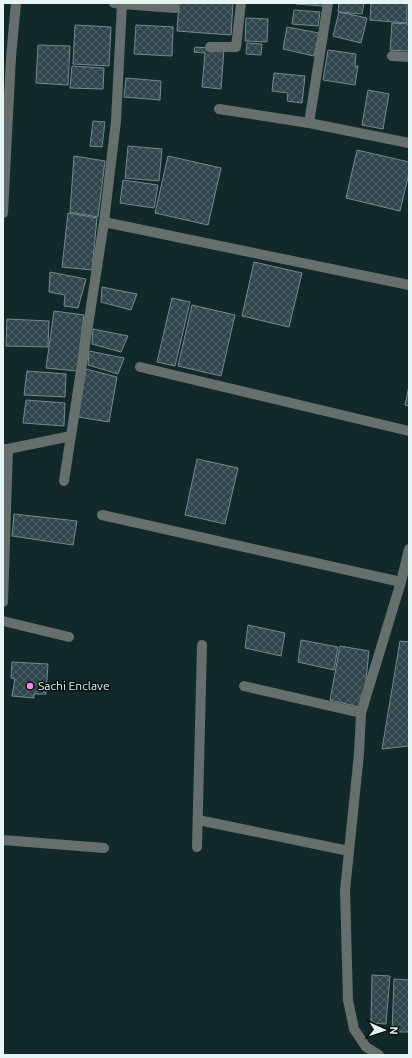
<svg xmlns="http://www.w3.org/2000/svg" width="412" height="1058" font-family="Ubuntu,sans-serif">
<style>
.building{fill:url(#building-cross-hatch);stroke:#738a92}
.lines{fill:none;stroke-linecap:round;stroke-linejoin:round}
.minor{stroke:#666f6b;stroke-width:10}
.poi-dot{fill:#f38af1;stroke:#060f10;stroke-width:1.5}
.labels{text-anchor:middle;stroke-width:3;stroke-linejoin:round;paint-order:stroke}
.poi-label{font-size:12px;fill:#e7f4f4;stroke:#060f10;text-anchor:start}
</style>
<defs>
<pattern id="building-cross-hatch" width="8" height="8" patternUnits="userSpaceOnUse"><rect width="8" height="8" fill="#31464d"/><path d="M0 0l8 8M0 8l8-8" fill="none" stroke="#4f6167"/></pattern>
</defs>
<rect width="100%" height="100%" fill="#122929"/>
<path class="building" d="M179,3H233L231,35L177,31Z
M296,3H326L325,6L296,4Z
M339,3H364L362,14L338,12Z
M371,3H407V23L370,20Z
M294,10L320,12L318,26L292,24Z
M339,12L367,18L361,43L333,36Z
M246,18L268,19L267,42L245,41Z
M392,23L409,24V51L390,50Z
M75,25L111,27L109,66L73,64Z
M136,25L173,27L172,56L134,54Z
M287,27L319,33L314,56L283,49Z
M247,43L262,44L261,55L246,54Z
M38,45L70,46L68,85L36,83Z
M195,47L224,49L221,89L202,87L205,53L194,52Z
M328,50L356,54L355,66H358L355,85L323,80Z
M72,66L104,68L103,89L70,88Z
M274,73L305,76L302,103L287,101L288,93L272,91Z
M126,78L161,81L160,100L124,97Z
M368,90L389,94L383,129L362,125Z
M93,121L105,122L102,147L90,146Z
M128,146L162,149L159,181L125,178Z
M357,150L409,162V173L400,211L346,198Z
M74,156L105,161L98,217L70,212Z
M168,156L221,168L208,225L155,213Z
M123,180L158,185L154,208L120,203Z
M68,213L97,218L92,270L62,267Z
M254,262L302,273L289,327L242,316Z
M50,272L86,279L78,308L64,306L65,295L49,292Z
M102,287L137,294L131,310L101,302Z
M172,298L190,302L175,366L157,362Z
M192,305L235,315L221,376L178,366Z
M54,311L84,315L77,371L46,368Z
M7,319L49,321L48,347L6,346Z
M93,329L128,336L121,352L92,344Z
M89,351L124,358L118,374L88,365Z
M86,369L117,377L109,422L78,417Z
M27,371L66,374L65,397L24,395Z
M409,386V406L405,405Z
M26,400L65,403L64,426L23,423Z
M197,459L238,468L225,524L185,515Z
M14,514L77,521L73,545L12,536Z
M248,625L285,633L281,656L245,648Z
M301,640L338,647L334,670L298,662Z
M400,641L409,642V746L382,749Z
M340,646L369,651L363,708L330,700Z
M12,662L48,664L46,694H34V698L12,696L15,679L11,678Z
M372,975L390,976L386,1024L371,1023Z
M394,979L409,980V1032H392Z"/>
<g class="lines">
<path class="minor" d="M122,4L175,8
M210,47H236L241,3
M392,56L409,57
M219,109L309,123L328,3
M309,123L409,143
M3,213L11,57L16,3
M104,222L409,285
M140,367L409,431
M3,449H8L71,436
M64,481L104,222L116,121L122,4L114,3
M102,515L401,582
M3,602L8,449
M3,621L69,637
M244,686L361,713
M198,820L349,851
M3,840L104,848
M197,847L202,645
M379,1055L366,1047L354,1029L348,1000L345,890L359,754L361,713L401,582L409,549"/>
</g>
<circle class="poi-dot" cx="30" cy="686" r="4"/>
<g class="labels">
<g class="poi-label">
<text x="38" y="690">Sachi Enclave</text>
</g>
</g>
<rect width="412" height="1058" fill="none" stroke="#e7f4f4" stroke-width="8"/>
<g transform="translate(384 1030) rotate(93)" stroke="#060f10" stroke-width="3" paint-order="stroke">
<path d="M0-3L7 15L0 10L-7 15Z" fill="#e7f4f4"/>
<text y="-6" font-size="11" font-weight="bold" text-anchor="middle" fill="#e7f4f4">N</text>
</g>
</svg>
